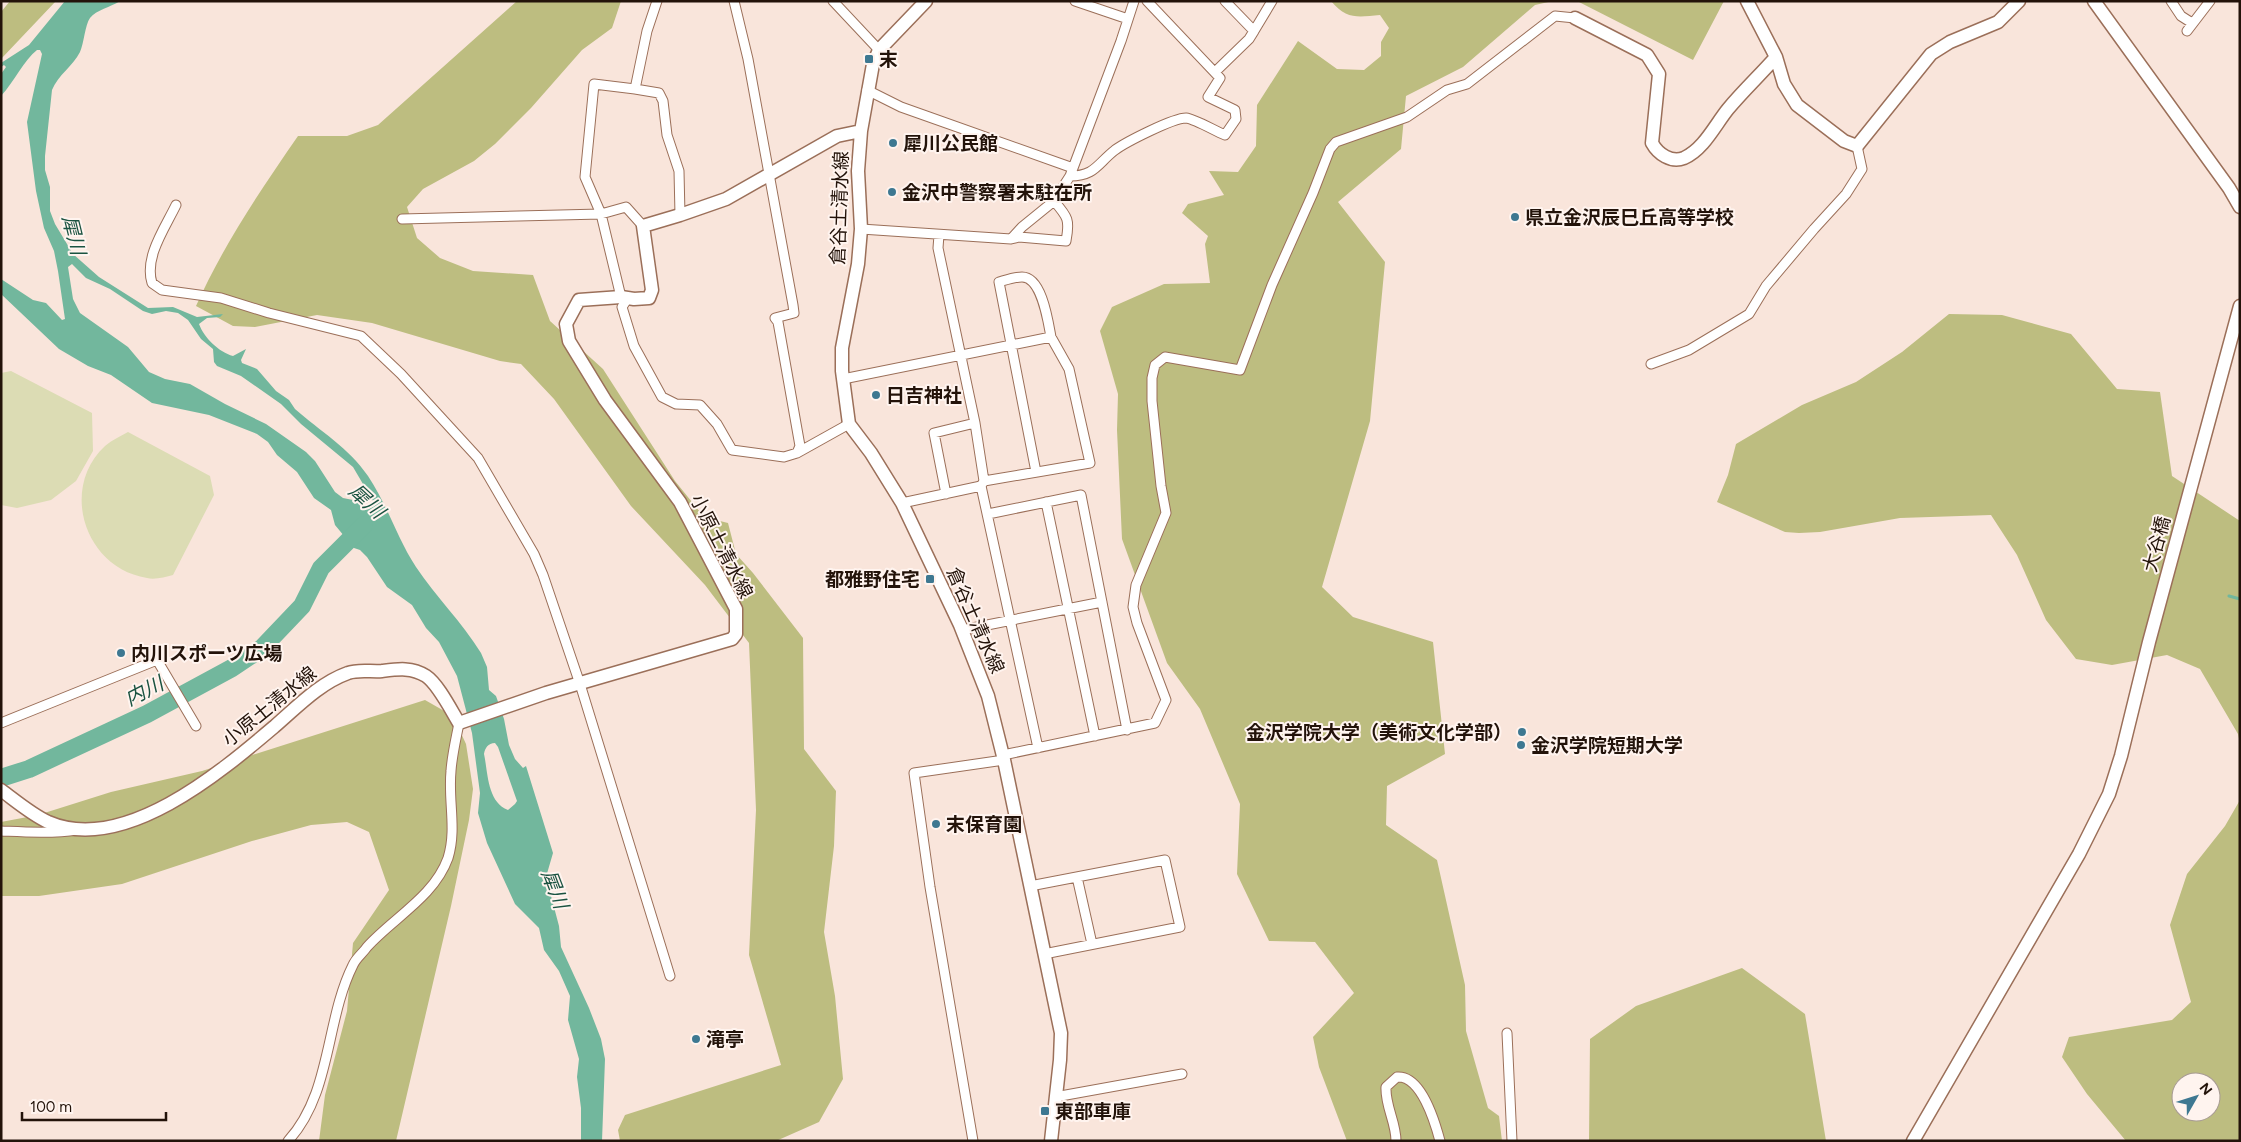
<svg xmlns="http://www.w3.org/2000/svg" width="2241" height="1142" font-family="Figtree,'Noto Sans JP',sans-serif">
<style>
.green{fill:#dcdcb4}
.forest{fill:#bdbd80;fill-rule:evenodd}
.water{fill:#72b79d;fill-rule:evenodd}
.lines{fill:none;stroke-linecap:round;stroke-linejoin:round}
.stream{stroke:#72b79d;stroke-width:3}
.river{stroke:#72b79d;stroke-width:18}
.street-casing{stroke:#9b6f59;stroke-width:11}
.secondary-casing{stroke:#9b6f59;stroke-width:15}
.street{stroke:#fff;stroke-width:9}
.secondary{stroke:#fff;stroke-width:12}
.poi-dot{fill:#3e7891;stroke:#fff4ef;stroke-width:2}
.labels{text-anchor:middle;stroke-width:4;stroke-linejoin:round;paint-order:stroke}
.poi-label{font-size:19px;font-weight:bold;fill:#23130a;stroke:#fff4ef;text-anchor:start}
.street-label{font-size:19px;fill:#23130a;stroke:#fff4ef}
.water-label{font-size:20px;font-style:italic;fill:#1b5341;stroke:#fff4ef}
</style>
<rect width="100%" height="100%" fill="#f9e5db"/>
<path class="green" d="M11,371L92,413L93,451L76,481L51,500L17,508L1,505V373Z
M128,432L210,476L214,495L173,575C165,577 155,580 147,578C85,568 59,489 105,446C112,440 121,436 128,432Z"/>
<path class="forest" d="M10,1H56L1,59V12Z
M517,1H621L612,28L582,50L531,108L495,144L474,161L423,189L407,207L417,238L440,258L473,271L533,275L550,321L603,369L675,481L704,517L728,523L736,554L753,573L803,638L804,749L836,791L834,846L824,932L835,996L843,1079L819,1122L776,1141H620L618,1130L625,1115L781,1065L749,955L756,810L749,643L705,585L631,506L554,399L521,364L500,361L372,323L317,315L255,327L233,326L196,306C224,244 260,191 298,136H347L378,125Z
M1331,1H1553L1535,5L1463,67L1406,96L1401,149L1338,202L1385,262L1370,421L1322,587L1353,617L1433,642L1445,754L1387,786L1386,825L1437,860L1465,985L1466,1031L1488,1108L1499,1116L1502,1141H1347L1319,1067L1313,1037L1354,993L1315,942L1269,941L1237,874L1240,804L1200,709L1167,663L1122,539L1117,430L1118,394L1100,331L1112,307L1164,284L1210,283L1205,244L1208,236L1182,213L1188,204L1224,195L1209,171L1238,172L1256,146L1257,105L1298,41L1337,69L1364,70L1381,56V42L1389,28L1380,15C1358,17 1347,20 1331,1Z
M1577,1H1724L1693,60Z
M1949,314L2002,315L2071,334L2117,389L2160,392L2172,476L2240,521V743L2238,734L2200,669L2167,655L2112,665L2076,659L2046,620L2017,555L1991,515L1900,518L1820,532L1799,533L1785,532L1717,502L1728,475L1736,444L1802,405L1856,382L1902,352Z
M425,700L453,716L466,744L473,789L469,820L451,906L396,1141H319L325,1095L347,1011L353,943L389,890L369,832L347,822L311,825L252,841L122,884L39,896H1V822L38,815L111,792L202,771Z
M2240,800V1141H2126L2087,1094L2062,1057L2069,1037L2172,1020L2191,1002L2170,925L2187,874L2225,826ZM2181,1082H2211V1112H2181Z
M1742,968L1805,1014L1826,1141H1589L1590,1039L1636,1006Z"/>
<path class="water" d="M65,1H120C111,7 96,10 90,18C85,25 84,43 80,52C73,66 58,75 52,90L45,156V170L50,187V211L55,224L73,254L99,277L148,308L173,307L197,317L223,314L220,317L207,318L199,324C204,338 219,352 233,356L246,349L241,360L242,363L257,369L276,391L289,400L295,409C320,431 349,448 368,476C388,506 397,538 416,567C436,597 462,622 481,653L487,667L489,690L496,696L504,719L509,745L515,759L523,768L526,766L553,853L546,877L559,926L561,947L589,1008L601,1039L605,1059L602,1141H581V1108L577,1077L579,1059L568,1020L570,996L559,971L544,950L539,928L515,904L487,843L478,813L480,793L472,733L457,676L439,642L426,628L412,605L387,587L367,557L360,550L354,548L335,525L331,510L314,498L297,472L277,455L268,442L257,434L209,415L152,403L111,375L88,366L59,349L1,294V279L33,300L46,303L62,320L65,319L58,271L54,251L44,228L36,191L27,122L42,54L40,50H37C24,60 14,82 1,96V74L6,67L4,65L1,67V63L29,45ZM72,264L86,278L110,289L143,311L152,314L166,311L178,313L188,320L201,339L213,349L214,362L217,366L241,376L281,404L301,424L353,467L373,501L374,506L370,508L353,500L343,498L335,492L315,461L306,452L266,424L225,404L190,384L165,379L149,372L128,347L80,313L73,299L68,267ZM495,743L498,747L517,801L515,804L508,810C487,802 488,772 484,754C485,748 488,743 495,743Z"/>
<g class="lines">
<path class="stream" d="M2229,596L2240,599"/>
<path class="river" d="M1,778L29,769L147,714L232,668L262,648L302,606L321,568L364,525"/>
<g class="street-casing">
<path id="street" d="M734,1L748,59L793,305L794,313L775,318L778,322L800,446L797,453
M833,1L879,50
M1075,1L1128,19
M1225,1L1254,31L1272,1
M2171,1L2181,16L2192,23
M2187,31L2210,1
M1215,72L1249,39L1254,31
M635,89L659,93L663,101L667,135L679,171L680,215
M867,90L901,107L1073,168
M1070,176C1095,176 1097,164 1115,150C1126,142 1173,118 1186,118C1195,119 1215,131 1225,135L1236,119L1235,110L1208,97L1220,78L1147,1
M176,205C165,228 144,257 152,283L162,290L221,298L269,313L361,336L401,374L478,458L534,554L543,575L580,684L670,976
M402,219L601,214L626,207L643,226
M861,229L1011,239L1022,227L1054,201L1070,176L1121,41L1134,1
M939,235L938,248L975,423L984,481L981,486L1038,748
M1011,239L1019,237L1066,241C1070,220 1068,217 1054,201
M621,297L601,214L585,177L594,84L635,89L647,31L657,1
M628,298L622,307L634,346L662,397L676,404L700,405L717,424L732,450L784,457L797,453L849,424
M1651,364L1689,350L1749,314L1766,286L1814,229L1846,194L1862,169L1857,146
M843,379L1051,337L1069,369L1090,463L984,481
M1036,472L999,282C1006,280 1014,277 1022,277C1042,277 1048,321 1051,337
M946,494L934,433L975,423
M1046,502L1095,736
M902,503L981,486
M988,514L1081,495L1127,730
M962,630L1102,602
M1,723L157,660L196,726
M1003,755L1155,723L1166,700L1137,623L1133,607L1136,585L1166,513L1161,486L1152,401V378L1155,365L1165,357L1240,370L1272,285L1313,193L1330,149L1336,142L1407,117L1447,90L1467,84L1555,16L1575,18
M1,831C24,832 54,834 76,830
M1077,877L1092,944
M1030,886L1165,860L1180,927L1044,954
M1507,1033L1512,1141
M1055,1097L1182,1074
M288,1141C332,1093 325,1021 353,965C356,958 363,953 367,947C393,918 434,897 448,858C457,829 448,801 451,771C452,755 456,739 459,723
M973,1141L930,887L914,773L1004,760
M1396,1141C1396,1122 1385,1106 1386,1087L1397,1077C1421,1075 1435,1122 1440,1141"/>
</g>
<g class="secondary-casing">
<path id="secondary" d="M926,1L879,50L873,64L861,131L858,171L861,229L858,264L842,348V371L849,424L871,453L902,503L960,625L988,696L1004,760L1061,1033L1060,1060L1051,1141
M1747,1L1776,57L1784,84L1797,105L1844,141L1857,146L1931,54L1950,42L1998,22L2019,1
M2094,1L2229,188L2240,207
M1575,18L1647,55L1659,74L1652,143C1658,154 1671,163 1684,158C1704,149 1715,125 1728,109C1743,91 1760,75 1776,57
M1,790C16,801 31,814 48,822C124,855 222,771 275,726C298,706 320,683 348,673C358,669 372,672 382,671C398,669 412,667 426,676C438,684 451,710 459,723L546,693L732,639L736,634V609L680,502L605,400L569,341L566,324L579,300L621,297L634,299L649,298L652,290L643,226L680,215L726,199L837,136L861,131
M1913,1141L2079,854L2109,794L2121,756L2149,642L2240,306"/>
</g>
<use href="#street" class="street"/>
<use href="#secondary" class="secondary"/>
</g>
<g class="poi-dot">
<rect x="864" y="54" width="10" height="10" rx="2.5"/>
<circle cx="893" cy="143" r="5"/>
<circle cx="892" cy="192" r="5"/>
<circle cx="1515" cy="217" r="5"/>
<circle cx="876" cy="395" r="5"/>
<rect x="925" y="574" width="10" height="10" rx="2.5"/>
<circle cx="121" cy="653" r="5"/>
<circle cx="1522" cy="732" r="5"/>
<circle cx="1521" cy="745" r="5"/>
<circle cx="936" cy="824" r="5"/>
<circle cx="696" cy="1039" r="5"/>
<rect x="1040" y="1106" width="10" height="10" rx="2.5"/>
</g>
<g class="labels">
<g class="poi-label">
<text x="879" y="66">末</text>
<text x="903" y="150">犀川公民館</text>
<text x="902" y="199">金沢中警察署末駐在所</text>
<text x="1525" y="224">県立金沢辰巳丘高等学校</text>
<text x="886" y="402">日吉神社</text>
<text x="920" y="586" text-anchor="end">都雅野住宅</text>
<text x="131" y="660">内川スポーツ広場</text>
<text x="1512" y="739" text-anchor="end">金沢学院大学（美術文化学部）</text>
<text x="1531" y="752">金沢学院短期大学</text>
<text x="946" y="831">末保育園</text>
<text x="706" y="1046">滝亭</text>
<text x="1055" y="1118">東部車庫</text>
</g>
<g class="street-label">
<text transform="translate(839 208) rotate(-88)" y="7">倉谷土清水線</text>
<text transform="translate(2156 544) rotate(-75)" y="7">大谷橋</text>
<text transform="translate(722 546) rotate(63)" y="7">小原土清水線</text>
<text transform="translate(976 620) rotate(66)" y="7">倉谷土清水線</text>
<text transform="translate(269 706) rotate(-39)" y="7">小原土清水線</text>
</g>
<g class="water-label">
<text transform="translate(74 235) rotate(76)" y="7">犀川</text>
<text transform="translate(367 501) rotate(43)" y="7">犀川</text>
<text transform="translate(144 691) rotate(-27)" y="7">内川</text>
<text transform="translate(555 889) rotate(69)" y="7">犀川</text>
</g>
</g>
<rect width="2241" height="1142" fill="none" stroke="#23130a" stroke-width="5"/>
<g transform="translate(2196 1097) rotate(51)"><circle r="24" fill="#fff4ef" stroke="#a79a93"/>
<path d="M0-4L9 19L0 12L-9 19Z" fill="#3e7891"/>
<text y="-8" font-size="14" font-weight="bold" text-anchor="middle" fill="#23130a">N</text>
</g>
<path d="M22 1112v8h144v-8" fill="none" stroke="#23130a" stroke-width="2.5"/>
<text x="30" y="1112" font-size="15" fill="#23130a" stroke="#fff4ef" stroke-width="4" paint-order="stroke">100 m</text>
</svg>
